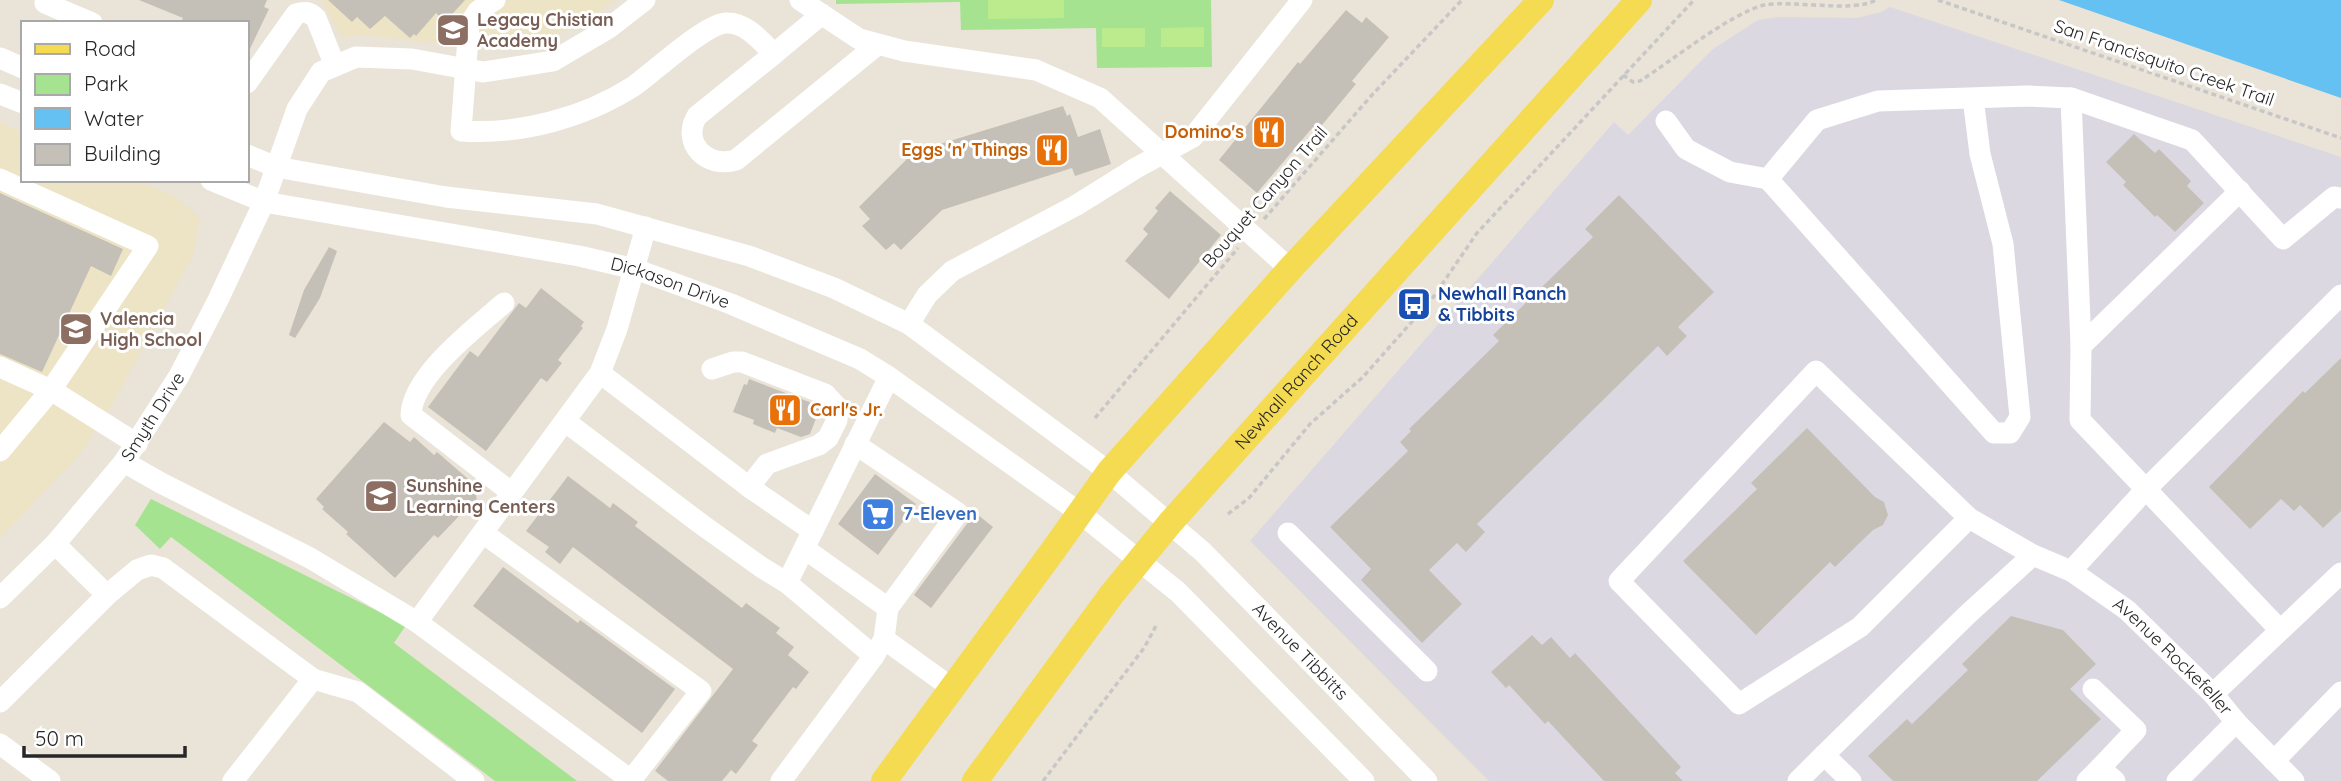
<svg xmlns="http://www.w3.org/2000/svg" width="2341" height="781" font-family="Quicksand,sans-serif">
<style>
.industrial{fill:#dcd8e2}
.education{fill:#ede3c5}
.green{fill:#a6e391}
.pitch{fill:#bbeb8c}
.water{fill:#65c1f1}
.building{fill:#c5c0b7}
.lines{fill:none;stroke-linecap:round;stroke-linejoin:round}
.path{stroke:#c7c7c7;stroke-width:3.5;stroke-dasharray:5 3.5;stroke-linecap:butt}
.minor{stroke:#fff;stroke-width:21}
.major{stroke:#f4db52;stroke-width:26}
.labels{text-anchor:middle;stroke-width:6;stroke-linejoin:round;paint-order:stroke}
.education-label{font-size:18px;font-weight:bold;fill:#785e54;stroke:#fff;text-anchor:start}
.street-label{font-size:18px;fill:#272727;stroke:#fff}
.food-label{font-size:18px;font-weight:bold;fill:#c56008;stroke:#fff;text-anchor:end}
.transit-label{font-size:18px;font-weight:bold;fill:#164399;stroke:#fff;text-anchor:start}
.shop-label{font-size:18px;font-weight:bold;fill:#366cbe;stroke:#fff;text-anchor:start}
</style>
<rect width="100%" height="100%" fill="#eae3d7"/>
<path class="industrial" d="M1890,7L2341,157V781H1489L1250,541L1614,122L1628,135L1713,49L1758,20L1779,17L1857,18L1881,12Z"/>
<path class="education" d="M321,0H615L580,25L544,40L498,50L366,35L341,37Z
M0,122L23,132V180H136L176,197L200,218L193,255L113,403L82,452L0,538Z"/>
<path class="green" d="M836,0H1211L1212,67L1097,68L1096,28L961,30L960,2L836,4Z
M151,499L406,625L394,643L577,781H495L171,537L160,549L135,525Z"/>
<path class="pitch" d="M988,0H1064V18L988,19Z
M1204,27V47H1161V28Z
M1102,28H1145V47H1102Z"/>
<path class="water" d="M2059,0H2341V98Z"/>
<path class="building" d="M139,0H267L264,7L269,9L247,55V23H181L183,18Z
M328,0H465L445,22L436,13L416,36L414,34L410,38L385,16L370,29L357,17L352,22Z
M1346,10L1362,23L1366,17L1389,37L1352,81L1356,84L1317,131L1313,127L1257,193L1219,160L1298,62L1300,64Z
M1063,106L1067,116L1070,114L1078,137L1100,129L1111,164L1075,176L1072,168L942,210L901,250L894,243L886,250L862,226L870,219L859,207L914,152Z
M2134,134L2155,153L2159,149L2191,181L2187,186L2204,203L2175,232L2157,215L2155,217L2123,185L2126,182L2106,162Z
M1170,191L1221,235L1169,299L1125,261L1148,234L1143,229L1158,211L1155,208Z
M0,193L123,249L111,276L91,266L42,372L0,354Z
M1619,195L1714,292L1678,327L1687,336L1667,356L1658,346L1477,524L1485,532L1466,552L1457,543L1429,570L1462,604L1422,643L1361,580L1371,569L1330,527L1408,451L1400,442L1411,431L1409,429L1499,341L1493,335L1593,237L1585,229Z
M329,247L337,251L320,298L295,338L289,335L304,290Z
M541,288L584,322L581,326L583,328L558,360L562,363L547,382L541,378L486,451L428,407L470,351L478,357L519,303L526,308Z
M2341,358V511L2323,528L2300,505L2294,511L2281,499L2250,529L2209,487L2303,391L2305,393Z
M749,379L817,405L820,408L810,434L801,437L777,428L775,433L753,424L754,420L733,412L744,384L747,385Z
M384,422L410,442L414,437L434,455L437,452L475,485L478,512L462,513L438,538L434,535L395,578L346,534L348,532L322,509L324,507L316,499Z
M1807,428L1875,497L1884,502L1888,515L1883,525L1873,530L1835,567L1830,562L1756,635L1683,561L1757,489L1751,483Z
M875,474L916,504L878,555L838,524Z
M568,476L610,508L613,503L638,522L635,526L742,608L746,603L780,628L776,633L794,647L788,655L809,672L796,689L793,687L752,741L758,745L736,774L731,770L722,781H668L655,771L733,669L573,547L560,564L545,552L549,547L526,531Z
M973,511L993,527L931,608L914,595L969,521Z
M503,567L578,623L580,620L675,689L642,733L473,606Z
M2011,616L2063,630L2096,664L2070,689L2101,719L2037,781H1893L1868,756L1907,719L1912,724L1968,670L1962,664Z
M1532,635L1542,645L1551,637L1570,658L1575,653L1681,767L1675,773L1683,781H1604L1548,721L1545,724L1509,685L1506,688L1491,672Z"/>
<g class="lines">
<path class="path" d="M1938,0L2341,138
M1623,75L1633,82L1640,81C1673,60 1728,15 1764,5C1795,0 1854,13 1876,0
M1264,219L1371,96L1462,0
M1095,418L1238,248
M1228,514L1249,498L1310,424L1363,377L1432,299L1477,233L1694,0
M1043,781L1144,648L1157,624"/>
<g class="minor">
<path d="M495,0L478,11L469,25L461,131C520,135 584,118 634,86C654,72 705,24 726,23C746,22 761,41 774,54L822,14"/>
<path d="M800,0L859,39L904,51L1036,70L1100,98L1290,269"/>
<path d="M45,3L92,23"/>
<path d="M774,54L697,116C681,143 707,169 736,160L877,45"/>
<path d="M0,58L23,68"/>
<path d="M247,83L296,14C305,11 309,12 316,18L335,66"/>
<path d="M0,94L23,103"/>
<path d="M1973,98L1980,154L2003,244L2020,417L2010,433H1994L1768,179L1817,120L1878,101L2028,96L2071,98L2192,140L2283,239L2334,197L2341,198"/>
<path d="M2071,98L2081,346L2080,420L2280,630"/>
<path d="M1666,121L1686,149L1730,172L1768,179"/>
<path id="s1" d="M247,155L276,167L446,197L597,214L749,256L834,288L909,324L1109,472L1203,552L1427,781"/>
<path d="M0,179L148,246L51,390L0,367"/>
<path id="s2" d="M211,180L264,202L579,256L635,269L731,304L860,359L889,377L1080,513L1178,592L1364,781"/>
<path d="M504,303C475,328 412,376 411,415L512,493"/>
<path d="M909,324L927,295L952,271L1075,206L1136,168L1193,137L1302,0"/>
<path d="M2081,346L2240,191"/>
<path d="M712,369L733,362H742L825,394L838,408L837,420L828,438L819,445L767,464L749,487"/>
<path d="M600,373L749,487L813,531"/>
<path d="M566,422L701,524L761,567L787,583L874,656"/>
<path d="M0,451L51,390L137,444"/>
<path d="M124,462L161,483L310,558L417,622L632,781"/>
<path id="s3" d="M1969,518L1860,627L1739,704L1619,581L1816,371L1969,518L2033,555L2071,571L2127,610L2213,694L2236,722L2294,781"/>
<path d="M483,533L701,691L631,780"/>
<path d="M1288,533L1427,671"/>
<path d="M55,544L107,595"/>
<path d="M805,549L888,608L958,513L855,444"/>
<path d="M2071,571L2146,489L2341,295"/>
<path d="M787,583L889,377"/>
<path id="s4" d="M0,598L55,544L124,462L179,376L218,300L264,202L297,109L321,72L356,57L412,59L483,72L553,61L609,28L645,0"/>
<path d="M417,622L600,373L617,329L646,227"/>
<path d="M884,639L952,688"/>
<path d="M2093,689L2136,730L2100,768"/>
<path d="M2213,694L2341,573"/>
<path d="M0,702L107,595L137,570L151,565L163,568L313,679L358,692L474,781"/>
<path d="M0,744L50,781"/>
<path d="M1824,755L1968,614L2033,555"/>
<path d="M2274,761L2341,692"/>
<path d="M233,781L313,679"/>
<path d="M781,781L874,656L884,639L888,608"/>
<path d="M1798,781L1824,755L1851,781"/>
<path d="M2087,781L2100,768L2115,781"/>
<path d="M2177,781L2236,722"/>
</g>
<g class="major">
<path d="M884,781L1052,552L1109,472L1290,269L1541,0"/>
<path id="s5" d="M975,781L1112,594L1170,523L1639,0"/>
</g>
</g>
<defs>
<g id="school-square" transform="scale(1.75)"><rect x="-9" y="-9" width="18" height="18" rx="4" fill="#8d6e63" stroke="#fff"/><path d="M0-5L7-2L0 1L-7-2ZM-4 1L0 2.5L4 1V4Q0 6-4 4Z" fill="#fff"/></g>
<g id="restaurant-square" transform="scale(1.75)"><rect x="-9" y="-9" width="18" height="18" rx="4" fill="#e8710a" stroke="#fff"/><path d="M-5-6h1v4h1v-4h1v4h1v-4h1v5L-1.5 .5V6h-2V.5L-5-1ZM5-6V6H3V1.5H1.5Q1.5-4 5-6Z" fill="#fff"/></g>
<g id="bus-square" transform="scale(1.75)"><rect x="-9" y="-9" width="18" height="18" rx="4" fill="#1a4fb4" stroke="#fff"/><path d="M-5-6H5V4H4V6H2V4H-2V6H-4V4H-5ZM-3.5-4V0h7V-4ZM-3.5 1.2v1.5H-2V1.2ZM2 1.2v1.5H3.5V1.2Z" fill="#fff"/></g>
<g id="supermarket-square" transform="scale(1.75)"><rect x="-9" y="-9" width="18" height="18" rx="4" fill="#3f7fe0" stroke="#fff"/><path d="M-6-5.5h2.5l.6 2H6L4.5 2H-2.5L-4.4-4H-6ZM-1.5 3.2a1.3 1.3 0 1 0 .1 0ZM3 3.2a1.3 1.3 0 1 0 .1 0Z" fill="#fff"/></g>
</defs>
<g fill-rule="evenodd">
<use href="#school-square" x="453" y="30"/>
<use href="#restaurant-square" x="1269" y="132"/>
<use href="#restaurant-square" x="1052" y="150"/>
<use href="#bus-square" x="1414" y="304"/>
<use href="#school-square" x="76" y="329"/>
<use href="#restaurant-square" x="785" y="410"/>
<use href="#school-square" x="381" y="496"/>
<use href="#supermarket-square" x="878" y="514"/>
</g>
<g class="labels">
<g class="education-label">
<text x="477" y="26">Legacy Chistian<tspan x="477" dy="21">Academy</tspan></text>
<text x="100" y="325">Valencia<tspan x="100" dy="21">High School</tspan></text>
<text x="406" y="492">Sunshine<tspan x="406" dy="21">Learning Centers</tspan></text>
</g>
<g class="street-label">
<text transform="translate(2164 63) rotate(19)" y="6">San Francisquito Creek Trail</text>
<text transform="translate(1265 197) rotate(-49)" y="6">Bouquet Canyon Trail</text>
<text dy="6" stroke="none"><textPath href="#s2" startOffset="472">Dickason Drive</textPath></text>
<text dy="6" stroke="none"><textPath href="#s5" startOffset="513">Newhall Ranch Road</textPath></text>
<text dy="6" stroke="none"><textPath href="#s4" startOffset="238">Smyth Drive</textPath></text>
<text dy="6" stroke="none"><textPath href="#s1" startOffset="1199">Avenue Tibbitts</textPath></text>
<text dy="6" stroke="none"><textPath href="#s3" startOffset="1218">Avenue Rockefeller</textPath></text>
</g>
<g class="food-label">
<text x="1244" y="138">Domino's</text>
<text x="1028" y="156">Eggs 'n' Things</text>
<text x="810" y="416" text-anchor="start">Carl's Jr.</text>
</g>
<g class="transit-label">
<text x="1438" y="300">Newhall Ranch<tspan x="1438" dy="21">&amp; Tibbits</tspan></text>
</g>
<g class="shop-label">
<text x="903" y="520">7-Eleven</text>
</g>
</g>
<rect x="21" y="21" width="228" height="161" fill="#ffffff" stroke="#a9a9a9" stroke-width="2"/>
<rect x="35" y="44" width="35" height="10" fill="#f4db52" stroke="#a9a9a9" stroke-width="2"/>
<text x="84" y="56" font-size="21" fill="#272727">Road</text>
<rect x="35" y="74" width="35" height="21" fill="#a6e391" stroke="#a9a9a9" stroke-width="2"/>
<text x="84" y="91" font-size="21" fill="#272727">Park</text>
<rect x="35" y="108" width="35" height="21" fill="#65c1f1" stroke="#a9a9a9" stroke-width="2"/>
<text x="84" y="126" font-size="21" fill="#272727">Water</text>
<rect x="35" y="144" width="35" height="21" fill="#c5c0b7" stroke="#a9a9a9" stroke-width="2"/>
<text x="84" y="161" font-size="21" fill="#272727">Building</text>
<path d="M24 746v10h161v-10" fill="none" stroke="#272727" stroke-width="3.5"/>
<text x="35" y="746" font-size="21" fill="#272727" stroke="#ffffff" stroke-width="5" paint-order="stroke">50 m</text>
</svg>
